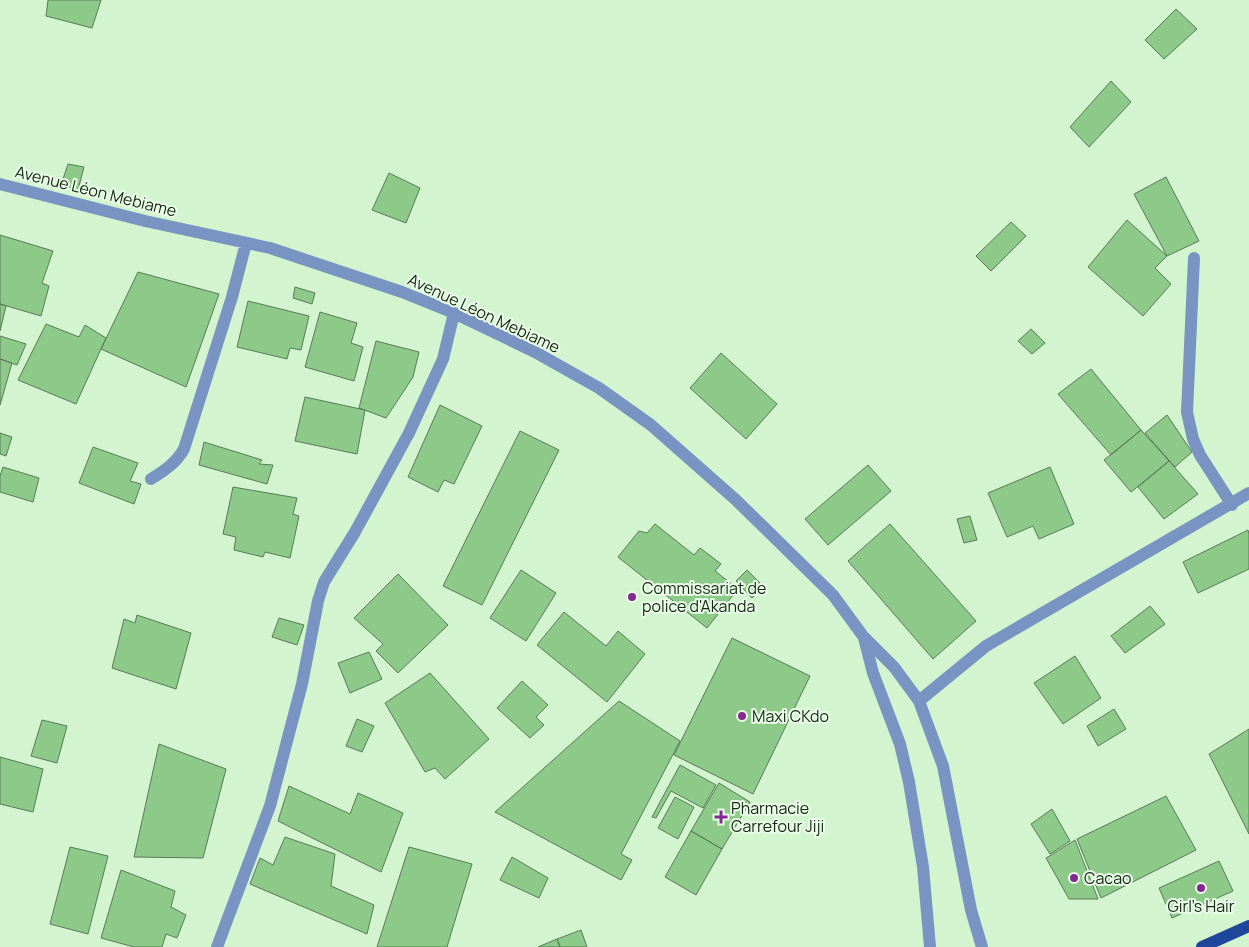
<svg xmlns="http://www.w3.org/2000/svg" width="1249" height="947" font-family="Manrope,sans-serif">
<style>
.building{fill:#8dca89;stroke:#5a7957}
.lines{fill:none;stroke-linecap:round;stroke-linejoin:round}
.minor{stroke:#7993c2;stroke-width:12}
.major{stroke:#1e469a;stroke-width:12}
.poi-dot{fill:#862893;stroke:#e9fee7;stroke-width:2}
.labels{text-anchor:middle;stroke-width:4;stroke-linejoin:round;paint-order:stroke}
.street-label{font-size:16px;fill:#182517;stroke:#e9fee7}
.poi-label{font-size:16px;fill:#182517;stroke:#e9fee7;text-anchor:start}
</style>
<rect width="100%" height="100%" fill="#d2f5cf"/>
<path class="building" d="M48,0H101L92,28L46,16Z
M1176,9L1197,29L1164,59L1145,40Z
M1111,81L1131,102L1089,147L1070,127Z
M68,164L84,167L78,190L61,185Z
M389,173L420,188L406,223L372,210Z
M1166,177L1199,241L1167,256L1134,194Z
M1127,220L1167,256L1155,268L1171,284L1143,316L1088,267Z
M1011,222L1026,236L991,271L976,256Z
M0,235L53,251L42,283L49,286L41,316L0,304Z
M138,272L219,294L186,387L101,349Z
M295,287L315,293L312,304L293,298Z
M248,301L309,316L301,350L290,348L287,359L237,347Z
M0,304L6,306L0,331Z
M320,312L357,323L351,343L363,347L354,381L305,367Z
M46,324L79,337L85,325L106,338L76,404L18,380Z
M1031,329L1045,343L1032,354L1018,341Z
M0,336L26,344L17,365L0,359Z
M376,341L419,352L413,377L386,418L359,408Z
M721,353L777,404L746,439L690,388Z
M0,359L12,363L0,405Z
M1091,369L1141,430L1111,455L1058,394Z
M305,397L365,410L357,454L295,441Z
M440,405L482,426L454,484L444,480L438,492L408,477Z
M1167,415L1192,452L1175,467L1145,433Z
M1141,430L1169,461L1131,492L1104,460Z
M520,431L559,450L482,605L443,586Z
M0,433L12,437L6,456L0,454Z
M204,442L262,460L259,464L273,465L267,484L199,465Z
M93,447L138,463L130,481L141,484L134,504L79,483Z
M1169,461L1198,494L1164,519L1138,487Z
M868,465L891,491L828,545L805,519Z
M3,467L39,478L33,502L0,492V476Z
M1050,467L1074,524L1039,539L1033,526L1007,537L988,493Z
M233,487L297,498L293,514L299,516L290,558L265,552L263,557L234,550L236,537L223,534Z
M970,516L977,540L964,543L957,519Z
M655,524L694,555L700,548L721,564L715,571L738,589L707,628L618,557L639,531L647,533Z
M890,524L976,621L933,659L848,561Z
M1248,530L1249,534V569L1198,593L1183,562Z
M521,570L556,593L526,641L490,618Z
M747,570L764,587L752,598L736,581Z
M398,574L448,625L398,673L376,651L383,644L354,618Z
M1150,606L1165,624L1125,653L1111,636Z
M564,612L606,646L618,631L645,654L607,702L537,645Z
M137,615L191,633L176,689L112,668L124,619L135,623Z
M279,618L304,625L297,645L272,637Z
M732,638L810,676L753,794L674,755Z
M369,652L382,679L350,693L338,663Z
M1075,656L1101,698L1063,724L1034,683Z
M430,673L489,739L445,779L435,768L425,772L385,703Z
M522,681L548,705L536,717L544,725L530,738L497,708Z
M619,701L680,741L621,854L632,860L621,880L495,812Z
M1114,709L1126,729L1098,746L1087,726Z
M357,719L374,726L362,752L346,746Z
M42,720L67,726L57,763L31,756Z
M1249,729V834L1209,754Z
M159,744L226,769L203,858L134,857Z
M0,757L43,769L33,812L0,804Z
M680,765L716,785L703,808L671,791L656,818L652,817Z
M719,783L750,802L722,849L691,831Z
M289,786L350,814L358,793L403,813L381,872L278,821Z
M1166,796L1196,850L1101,898L1077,839Z
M675,797L694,807L678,839L658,828Z
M1052,809L1070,841L1050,854L1031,824Z
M691,831L722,849L696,895L665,877Z
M285,837L335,854L331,886L374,905L367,934L250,884L260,858L273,865Z
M1075,840L1098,899H1069L1046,858Z
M70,847L108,856L88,934L50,924Z
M409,847L472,864L447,947H377Z
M512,857L548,878L539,898L500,880Z
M1219,861L1233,891L1172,918L1159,888Z
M121,870L175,891L171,907L186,915L177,938L166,934L162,947H134L101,938Z
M581,930L587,947H560L557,939Z
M557,939L560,947H538Z"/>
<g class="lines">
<path class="minor" d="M0,184L145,221L270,248L402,292L454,313L535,352L599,388L651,425L736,500L833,595L863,636L894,667L919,701L943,766L971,910L982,947
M1194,258L1187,412L1193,439L1200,455L1232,505
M151,479C164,471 176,463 184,449L232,297L246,243
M864,638L873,673L900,744L909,782L923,867L930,947
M919,701L986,646L1249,493
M217,947L270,806L302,684L318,601L324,582L355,532L409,433L443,359L454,313"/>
<path class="major" d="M1202,947L1249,926"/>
</g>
<g class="poi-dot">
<circle cx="632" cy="597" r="5"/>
<circle cx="742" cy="716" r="5"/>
<path d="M718.5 809.5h5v5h5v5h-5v5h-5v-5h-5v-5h5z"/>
<circle cx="1074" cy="878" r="5"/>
<circle cx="1201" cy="888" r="5"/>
</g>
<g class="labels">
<g class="street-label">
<text transform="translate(96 191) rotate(14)" y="6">Avenue Léon Mebiame</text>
<text transform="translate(484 313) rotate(25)" y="6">Avenue Léon Mebiame</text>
</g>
<g class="poi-label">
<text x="642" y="594">Commissariat de<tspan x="642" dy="18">police d'Akanda</tspan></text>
<text x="752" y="722">Maxi CKdo</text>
<text x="731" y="814">Pharmacie<tspan x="731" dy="18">Carrefour Jiji</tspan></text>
<text x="1084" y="884">Cacao</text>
<text x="1201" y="912" text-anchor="middle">Girl’s Hair</text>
</g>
</g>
</svg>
